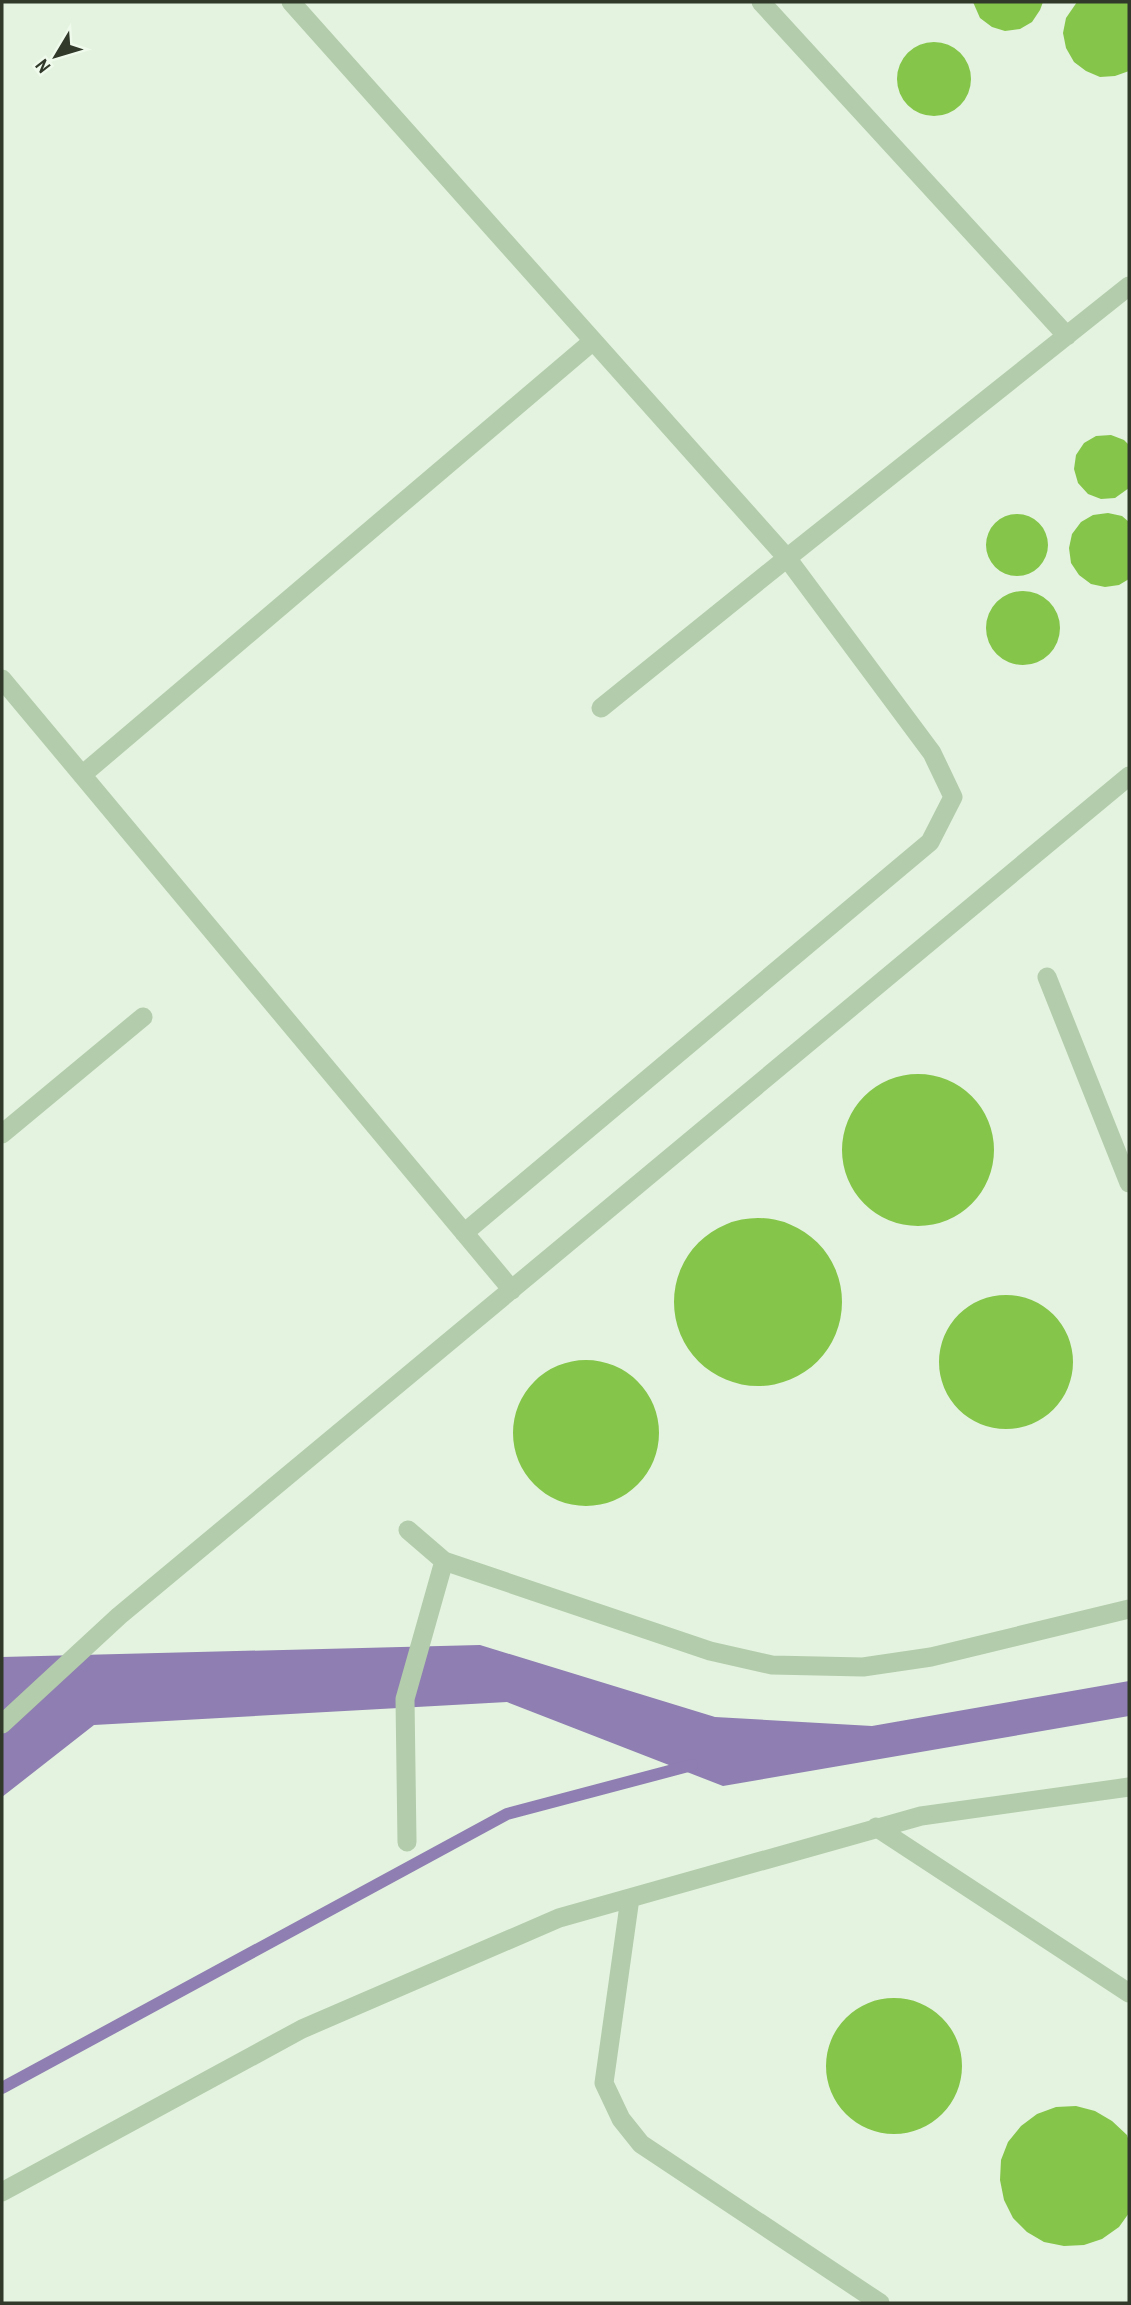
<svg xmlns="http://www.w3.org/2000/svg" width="1131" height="2305" font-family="'Archivo Narrow',sans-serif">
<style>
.water{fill:#8e7eb1}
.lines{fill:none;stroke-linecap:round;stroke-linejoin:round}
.stream{stroke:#8e7eb1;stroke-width:12}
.building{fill:#85c64a}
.lane{stroke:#b3ccab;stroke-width:19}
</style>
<rect width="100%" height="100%" fill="#e3f3df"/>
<path class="water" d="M480,1645L715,1717L872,1726L1129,1681V1716L723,1786L507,1702L94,1725L2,1797V1657Z"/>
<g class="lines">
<path class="stream" d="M2,2088L507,1814L692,1765"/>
</g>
<path class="building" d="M973,2H1043L1040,10L1032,22L1020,29L1005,31L992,27L980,18Z
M1077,2H1129V71L1115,76L1100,77L1086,71L1074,62L1066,48L1063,33L1066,18Z
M897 79a37 37 0 1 1 74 0a37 37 0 1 1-74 0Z
M1111,435L1124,440L1129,445V488L1115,498L1101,499L1088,494L1078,483L1074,469L1076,455L1084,443L1096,436Z
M1108,513L1122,516L1129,522V579L1119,585L1105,587L1091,584L1079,575L1071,563L1069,548L1072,534L1081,522L1093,515Z
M986 545a31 31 0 1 1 62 0a31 31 0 1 1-62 0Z
M986 628a37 37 0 1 1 74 0a37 37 0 1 1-74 0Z
M842 1150a76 76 0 1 1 152 0a76 76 0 1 1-152 0Z
M674 1302a84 84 0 1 1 168 0a84 84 0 1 1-168 0Z
M939 1362a67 67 0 1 1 134 0a67 67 0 1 1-134 0Z
M513 1433a73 73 0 1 1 146 0a73 73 0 1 1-146 0Z
M826 2066a68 68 0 1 1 136 0a68 68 0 1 1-136 0Z
M1076,2106L1095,2111L1112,2121L1127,2135L1129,2141V2213L1119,2227L1102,2239L1084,2245L1064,2246L1044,2242L1027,2232L1013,2218L1004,2200L1000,2180L1001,2160L1008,2142L1021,2126L1037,2114L1056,2107Z"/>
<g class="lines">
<path class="lane" d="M291,2L787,558L932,753L953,797L930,842L464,1233
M761,2L1067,336
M2,679L512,1290
M601,708L787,558L1129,286
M82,775L593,341
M1047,977L1129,1183
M2,1134L143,1017
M408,1530L444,1561L710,1651L772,1665L863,1667L931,1657L1129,1609
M2,1724L119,1616L1129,776
M876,1827L1129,1993
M407,1842L405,1699L444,1561
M630,1898L604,2083L621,2119L641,2144L880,2303
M2,2192L302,2029L559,1918L921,1816L1129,1787"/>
</g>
<rect width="1131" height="2305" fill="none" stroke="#30392a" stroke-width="7"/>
<g transform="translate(56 56) rotate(232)" stroke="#effaec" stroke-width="5" paint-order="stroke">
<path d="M0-5L12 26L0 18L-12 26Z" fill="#30392a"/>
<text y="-10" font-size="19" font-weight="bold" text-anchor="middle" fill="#30392a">N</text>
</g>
</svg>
